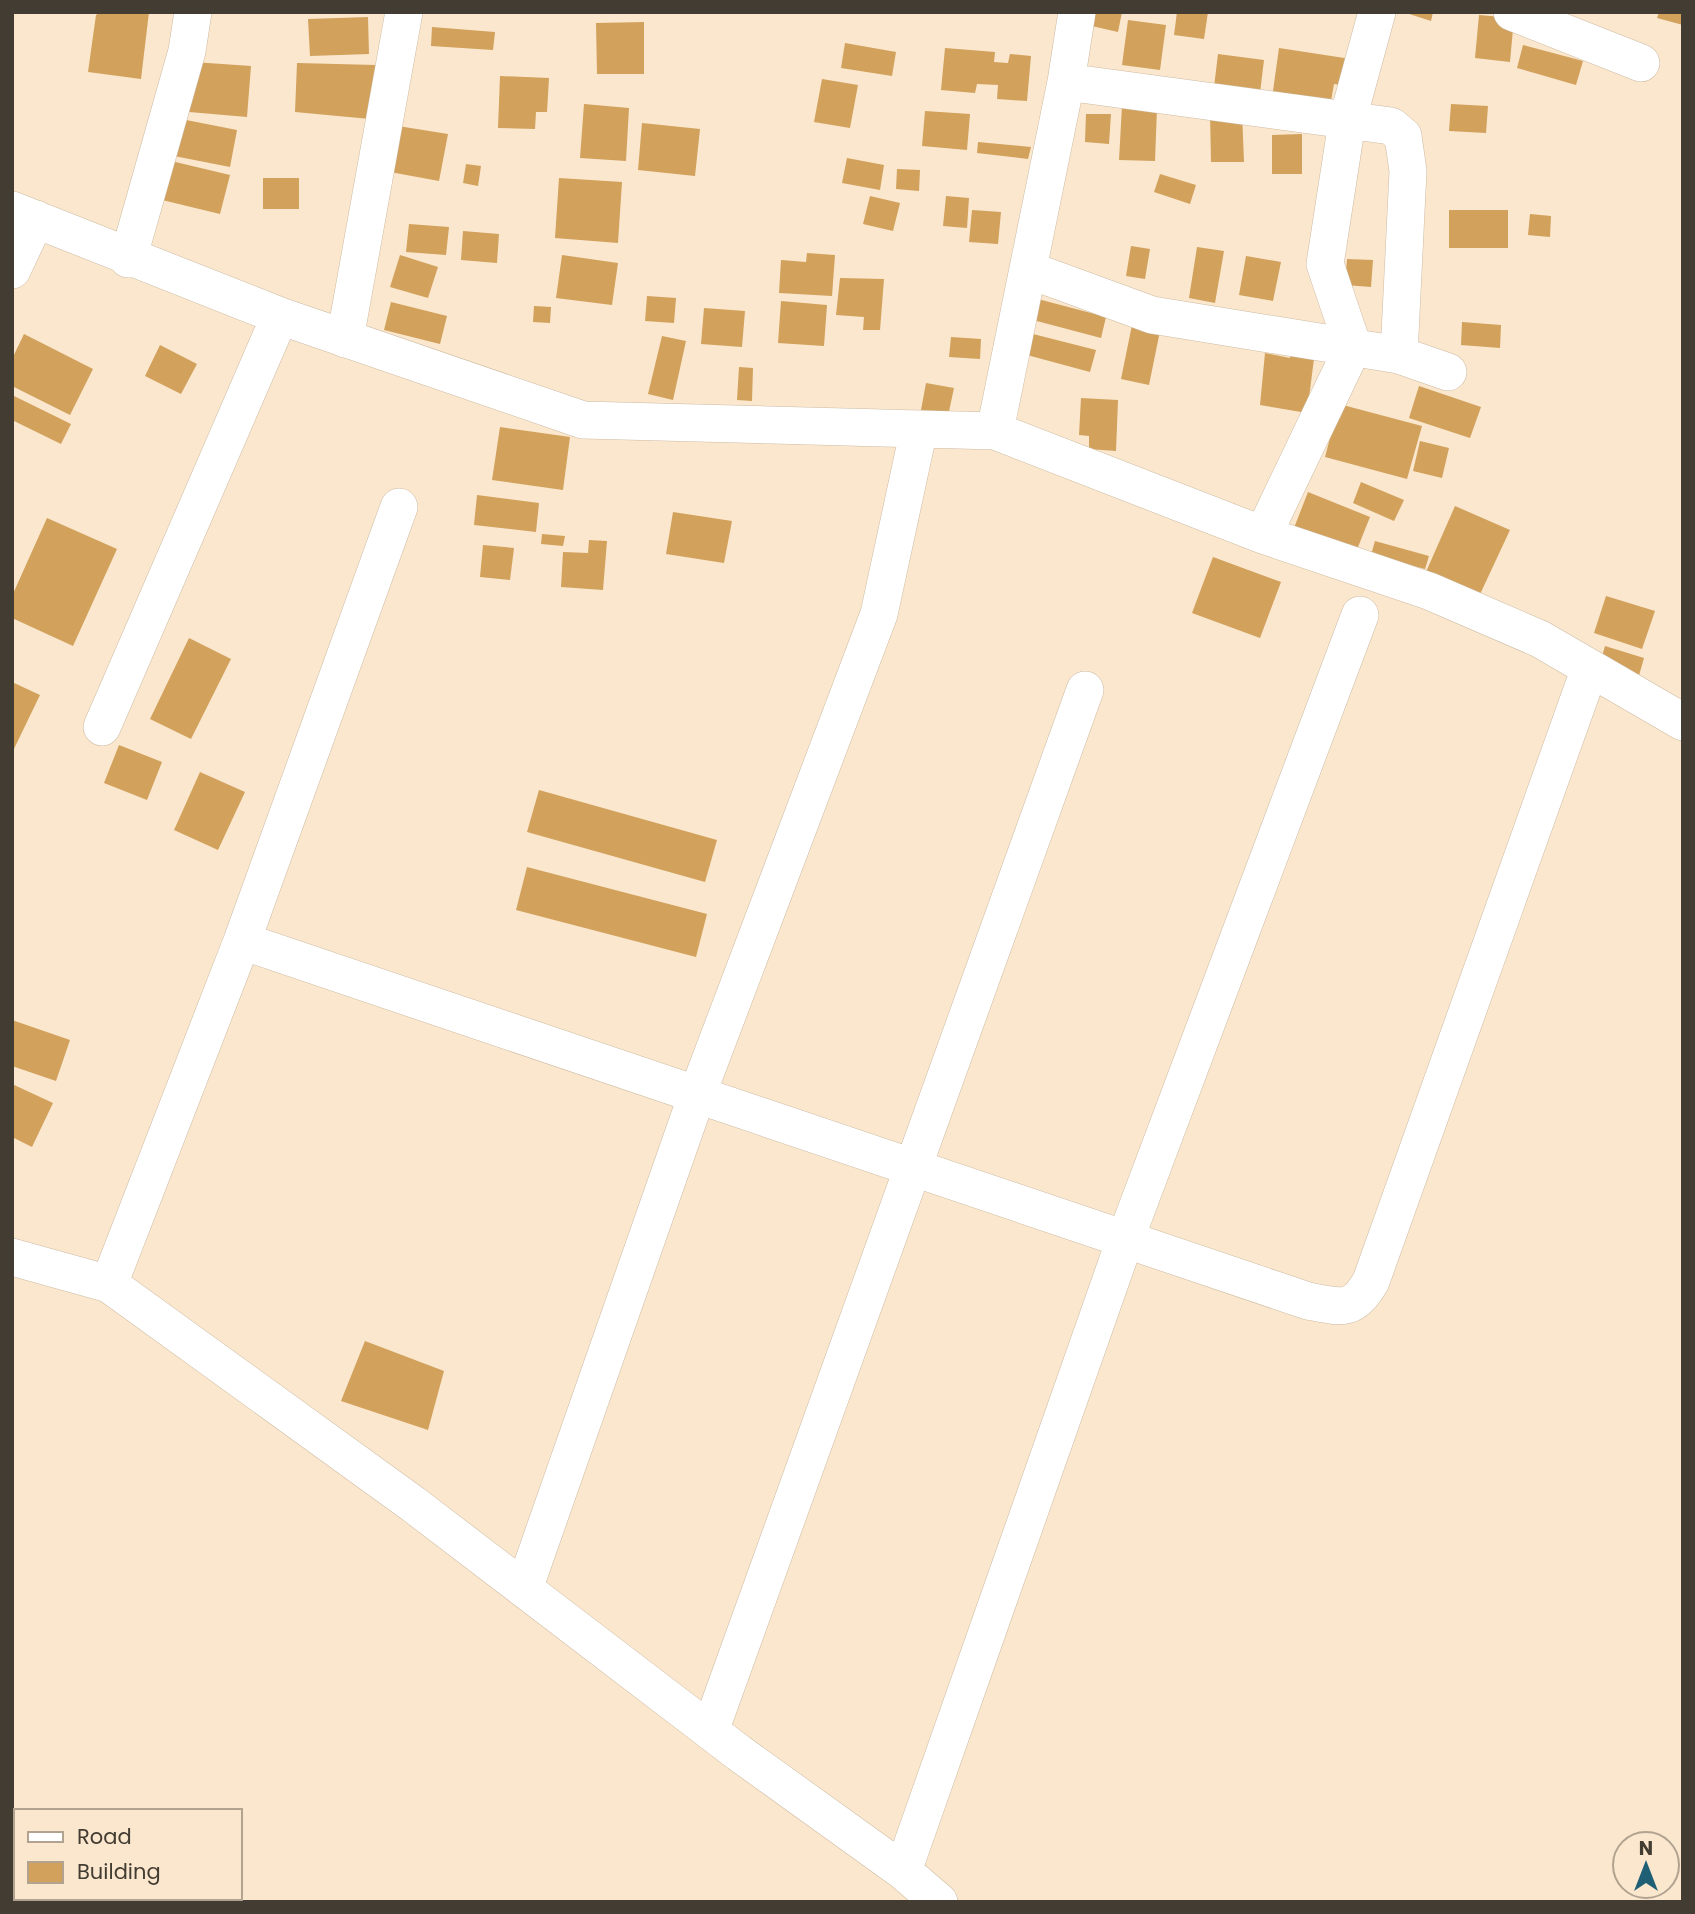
<svg xmlns="http://www.w3.org/2000/svg" width="1695" height="1914" font-family="Poppins,sans-serif">
<style>
.building{fill:#d2a15b}
.lines{fill:none;stroke-linecap:round;stroke-linejoin:round}
.minor-casing{stroke:#cdbba3;stroke-width:38}
.minor{stroke:#fff;stroke-width:37}
</style>
<rect width="100%" height="100%" fill="#fae7ce"/>
<path class="building" d="M101,12H149L141,79L88,72L96,15Z
M1085,12H1122L1118,32L1083,24Z
M1177,12H1208L1204,39L1174,35Z
M1403,12H1433L1431,21Z
M1659,12H1683V25L1657,18Z
M1479,15L1514,18L1510,62L1475,58Z
M368,17L369,54L310,56L308,19Z
M1128,20L1166,25L1160,70L1122,65Z
M644,22V74H597L596,23Z
M432,27L495,32L493,50L431,46Z
M845,43L896,52L892,76L841,68Z
M1523,45L1583,61L1576,85L1517,68Z
M945,48L995,52L994,62L1008,63L1010,54L1031,56L1027,101L997,99L998,85L977,84L975,93L941,90Z
M1279,48L1351,59L1347,86L1334,84L1330,107L1272,98Z
M1218,54L1264,60L1260,93L1214,87Z
M193,62L251,66L247,117L189,112Z
M297,63L376,65L370,119L295,112Z
M500,76L549,78L547,112H536L535,129L498,128Z
M822,79L858,85L850,128L814,122Z
M584,104L629,108L626,161L580,158Z
M1451,104L1488,106L1486,133L1449,131Z
M1122,106L1157,108L1155,161L1119,160Z
M925,111L970,114L967,150L922,146Z
M1210,112H1242L1244,162H1211Z
M1086,114H1111L1109,144L1085,142Z
M176,118L237,130L230,167L169,155Z
M642,123L700,129L695,176L638,170Z
M398,126L448,134L439,181L390,172Z
M1302,134V174H1272V135Z
M978,142L1031,147L1028,159L977,153Z
M847,158L884,165L880,190L842,183Z
M167,160L230,175L220,214L158,199Z
M466,164L481,166L478,186L463,183Z
M897,169L920,170L919,191L896,189Z
M1160,174L1196,185L1190,204L1154,192Z
M263,178H299V209H263Z
M559,178L622,182L618,243L555,238Z
M870,196L900,203L893,231L863,224Z
M946,196L969,198L967,228L943,226Z
M972,210L1001,212L998,244L969,242Z
M1449,210H1508V248H1449Z
M1530,214L1551,216L1550,237L1528,235Z
M409,224L449,227L446,255L406,252Z
M463,231L499,234L497,263L461,260Z
M1131,246L1150,249L1145,279L1126,276Z
M1197,247L1224,251L1215,303L1189,298Z
M807,253L835,255L832,296L779,293L781,260L806,262Z
M400,255L438,267L428,298L390,287Z
M562,255L618,263L612,305L556,298Z
M1246,256L1281,262L1273,301L1239,295Z
M1347,259L1373,260L1371,287L1345,285Z
M840,278L884,279L880,330H863L864,317L836,315Z
M647,296L676,298L674,323L645,321Z
M1038,299L1106,317L1101,338L1033,320Z
M781,301L827,305L824,346L778,343Z
M391,302L447,316L440,344L384,330Z
M534,306L551,307L550,323L533,322Z
M704,308L745,311L742,347L701,344Z
M1462,322L1501,325L1500,348L1461,345Z
M1132,325L1160,331L1149,385L1121,379Z
M24,334L93,369L70,415L12,386V359Z
M1033,334L1096,350L1090,372L1027,355Z
M662,336L686,341L673,400L648,394Z
M951,337L981,339L980,359L949,357Z
M160,345L197,364L181,394L145,376Z
M1293,347L1315,351L1307,413L1260,405L1265,353L1290,358Z
M739,367L753,368L752,401L737,400Z
M926,383L954,388L948,416L921,410Z
M1419,386L1481,407L1470,438L1409,418Z
M12,395L71,424L61,444L12,420Z
M1081,398L1118,400L1116,451L1089,449V436L1079,435Z
M1339,404L1422,426L1407,479L1325,457Z
M500,427L570,437L563,490L492,480Z
M1420,441L1449,448L1442,478L1413,471Z
M1361,482L1404,500L1394,521L1353,503Z
M1308,492L1370,517L1354,557L1292,533Z
M477,495L539,503L536,532L474,525Z
M1455,506L1510,530L1475,605L1422,581Z
M673,512L732,521L724,563L666,554Z
M47,518L117,549L73,646L12,618V596Z
M542,534L565,536L563,546L541,544Z
M589,540L607,541L603,590L561,587L563,552L588,553Z
M1375,541L1429,556L1425,569L1371,555Z
M483,545L514,548L510,580L480,577Z
M1213,557L1281,582L1260,638L1192,613Z
M1606,596L1655,611L1642,649L1594,633Z
M189,638L231,659L191,739L150,719Z
M1605,646L1644,658L1638,679L1599,667Z
M12,682L40,695L12,753Z
M119,745L162,762L147,800L104,783Z
M200,772L245,792L218,850L174,830Z
M539,790L717,840L705,882L527,832Z
M527,867L707,914L696,957L516,910Z
M12,1020L70,1040L56,1081L12,1066Z
M12,1084L53,1103L32,1147L12,1137Z
M365,1341L444,1371L428,1430L341,1401Z"/>
<g class="lines">
<g class="minor-casing">
<path id="minor" d="M1512,12L1641,63
M1066,82L1391,126L1403,136L1408,171L1399,355
M12,210L280,316L583,420L995,431L1263,535L1429,591L1540,639L1683,722
M128,259L187,51L193,12
M12,270L36,219
M1029,270L1152,315L1399,355L1448,372
M345,339L404,12
M995,431L1066,82L1077,12
M1263,535L1353,347L1325,264L1347,122L1377,12
M102,727L280,316
M242,941L1308,1301C1341,1307 1353,1313 1371,1281L1590,668
M12,1257L109,1284L413,1504L739,1753L903,1871L939,1902
M109,1284L242,941L399,507
M524,1589L697,1095L879,614L919,429
M710,1731L1085,690
M903,1871L1125,1240L1360,615"/>
</g>
<use href="#minor" class="minor"/>
</g>
<rect width="1695" height="1914" fill="none" stroke="#433c32" stroke-width="28"/>
<rect x="14" y="1809" width="228" height="91" fill="#fae7ce" stroke="#b1a390" stroke-width="2"/>
<rect x="28" y="1832" width="35" height="10" fill="#ffffff" stroke="#b1a390" stroke-width="2"/>
<text x="77" y="1844" font-size="21" fill="#433c32">Road</text>
<rect x="28" y="1862" width="35" height="21" fill="#d2a15b" stroke="#b1a390" stroke-width="2"/>
<text x="77" y="1879" font-size="21" fill="#433c32">Building</text>
<g transform="translate(1646 1865)"><circle r="33" fill="#fae7ce" stroke="#b1a390" stroke-width="2"/>
<path d="M0-5L12 26L0 18L-12 26Z" fill="#1f5f75"/>
<text y="-10" font-size="19" font-weight="bold" text-anchor="middle" fill="#433c32">N</text>
</g>
</svg>
